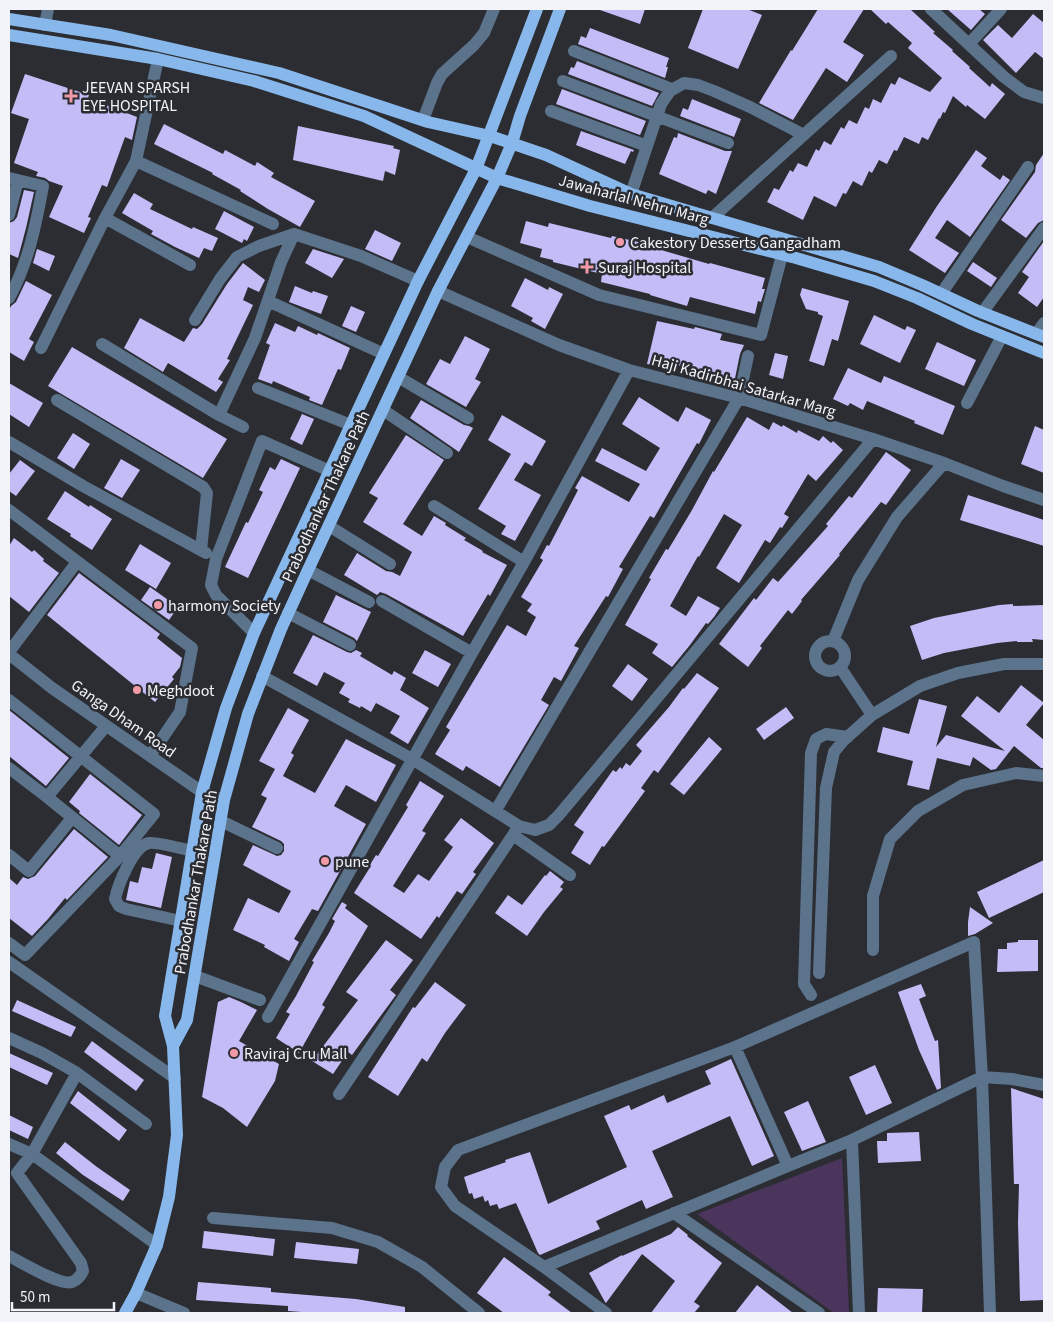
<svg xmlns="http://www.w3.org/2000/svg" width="1053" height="1322" font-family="'Source Sans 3',sans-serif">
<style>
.green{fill:#4b355c}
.building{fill:#c3bcf7}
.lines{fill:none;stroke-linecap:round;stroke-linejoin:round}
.minor{stroke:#5c738c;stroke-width:12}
.major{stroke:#88b8eb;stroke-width:12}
.poi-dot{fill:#f39aa8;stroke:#2b2d33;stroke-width:2}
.labels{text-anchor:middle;stroke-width:5;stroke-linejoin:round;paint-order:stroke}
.poi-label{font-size:16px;fill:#f3f4f9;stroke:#2b2d33;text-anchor:start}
.street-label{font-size:16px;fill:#f3f4f9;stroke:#2b2d33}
</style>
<rect width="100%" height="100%" fill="#2b2d33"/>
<path class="green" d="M842,1158L849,1313H834L697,1214Z"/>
<path class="building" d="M601,9H645L640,24L600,10Z
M703,9H747L762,15L738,69L688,48Z
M818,9H864L843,42L864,55L847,82L826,68L793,120L759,103L791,50L792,51Z
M870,9H910L935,32L933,33L953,50L952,51L970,67L969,68L990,87L992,83L1005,94L985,119L967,105L966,107L953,96L945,113L943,112L940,119L939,118L928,140L922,137L919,144L904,137L897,151L894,150L887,164L879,160L872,173L869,171L862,186L853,181L846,194L843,193L836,207L814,196L803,220L767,202L774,188L779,190L790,170L793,172L798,163L807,167L816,149L819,151L824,141L831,145L841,127L844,129L849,120L857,124L865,107L869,109L873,99L881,103L891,83L895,85L899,77L930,92L942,78L908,48L912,43L888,22L886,24Z
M947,9H979L985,14L971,30Z
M1033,14L1044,23V59L1035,52L1016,73L983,40L998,25L1012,38Z
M590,28L669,58L666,67H668L665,78L578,44L581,36L586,38Z
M577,61L659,93L652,106L568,74L571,67L574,68Z
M25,74L89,95L88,98L137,117L132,140L125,137L107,187L102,185L88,217L91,218L84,233L49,217L63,186L49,181L45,178L36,176L38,172L14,163L29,119L11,113Z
M562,89L646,121L640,135L556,104Z
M692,99L741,119L734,137L680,116L683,108L688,110Z
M164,124L223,154L225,150L255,166L257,162L274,173L271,177L315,201L300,227L268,209L240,191L241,190L212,174L213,173L154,144Z
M298,126L394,146L393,148L400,150L395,175L385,171L383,181L293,160Z
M581,131L634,150L633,152L631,151L625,164L576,145Z
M678,133L725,151H732L716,194L708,190L706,194L659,174L674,137L677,138Z
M976,150L987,158L981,166L1000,180L1003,175L1010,180L970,237L947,220L935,238L959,253L945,273L909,250L937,206Z
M1044,153V220L1038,223L1026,238L1001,220L1035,172L1036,165Z
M24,190L34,192L26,228L18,258L9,254V223L14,221L17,217Z
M134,193L153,204L150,209L192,229L193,227L218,238L212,251L204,248L199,258L175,247L151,234L153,231L122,213Z
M224,211L254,227L247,241L244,239L242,243L215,229Z
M526,221L548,227L549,223L611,238L612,236L652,245L651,247L709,264L710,263L765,278L762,289H765L761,302L758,301L755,314L690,297L687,306L650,295V294L601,282L602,274L553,262V260L540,257L542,249L520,243Z
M375,230L401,243L392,261L365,249Z
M1044,241V297L1037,307L1018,293L1029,277L1022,272Z
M37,249L55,256L49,271L33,263Z
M313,249L344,259L332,278L305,263Z
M973,262L997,278L991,287L967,271Z
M243,263L265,280L259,292L248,287L243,300L253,305L227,359L230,360L218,379L223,382L216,392L168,363L163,372L124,348L140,318L184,342L193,328L197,329L202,324L227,284Z
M525,278L548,290L549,287L563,294L545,329L531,321L533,318L511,306Z
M26,281L52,295L29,339L34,342L24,361L9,352V310L11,306L16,302Z
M295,286L312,293L313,291L328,296L321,314L289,302Z
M802,288L849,301L838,341L832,339L824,366L809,361L823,316L818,314V312L806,309L800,295Z
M351,306L365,312L356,332L342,326Z
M874,315L905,330L907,326L916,330L900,363L860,344Z
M657,321L694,329L695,327L722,334L720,340L744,345L740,354L733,388L720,385L722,375L677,365L676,370L647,364Z
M275,323L295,332L298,326L317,335L318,333L350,348L341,370L338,369L322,405L309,400L310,397L273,381L272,384L258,379L270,345L266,343Z
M465,336L490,349L475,379L481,382L466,407L426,384L440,359L450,364Z
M937,342L976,360L964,386L925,369Z
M72,347L227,439L203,478L48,386Z
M775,353L788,356L783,379L769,375Z
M848,368L881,383L884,376L955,406L943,435L914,423L915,421L867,401L863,410L850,403L848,406L833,399Z
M9,383L43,403L29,427L9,414Z
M639,397L678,422L686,407L711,420L699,444L697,443L654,518L650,516L619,567L623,569L608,597L606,596L574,646L579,648L561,681L554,677L541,700L549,705L500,787L466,766L463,771L435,754L450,730L446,727L507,625L526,636L536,617L527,611L532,604L521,597L543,560L540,558L547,545L549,546L578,490L575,488L582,476L629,502L640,484L595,461L602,448L646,471L660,448L622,424Z
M421,400L464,425L469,426L473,428L459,452L410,418Z
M302,414L314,419L302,445L290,439Z
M502,415L546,441L532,466L525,462L514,480L541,495L515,541L501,534L506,526L478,509L511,454L488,440Z
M747,417L769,430L773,422L782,427L783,425L797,433L798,430L819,441L823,436L831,443L833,441L843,450L816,481L808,474L784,514L789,517L782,528L780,527L770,543L765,540L739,583L716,568L742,525L724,514L699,557L698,556L670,606L686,616L698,596L720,608L714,617L708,624L706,623L690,645L672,667L652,653L658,644L625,625L651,579L649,578L666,549L668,550L692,510L713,471L714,472Z
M1035,426L1044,430V473L1021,464Z
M73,433L90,444L74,469L57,458Z
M406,435L444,460L403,524L422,536L434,516L446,523L445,525L466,538L464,540L483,551L482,552L507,565L490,596L488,594L463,636L386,594L380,592L377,595L344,575L357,553L386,571L392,572L400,576L412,552L363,522L378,498L369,493Z
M886,452L911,470L886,505L881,502L839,554L840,555L801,600L802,601L792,614L788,610L760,646L762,648L748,667L719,644L754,598L756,600L773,578L778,582L828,526L826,524L849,496L852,498Z
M121,459L140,470L122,498L104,488Z
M281,459L300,468L248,578L225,567L246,522L248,523L263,492L259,490L270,467L275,470Z
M20,460L35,471L16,496L9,491V474Z
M65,491L89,507L90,505L112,519L92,550L70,536L71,534L47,519Z
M968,495L1044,520V546L960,520Z
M14,538L32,552L34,550L44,559L43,561L59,573L29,612L9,596V546Z
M140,544L171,563L156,589L125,570Z
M79,573L160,634L157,638L182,658L180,667L172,677L174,679L155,702L47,615Z
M150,587L178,607L169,620L141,600Z
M336,595L371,612L357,641L354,638L323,622Z
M1013,604V606L1044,605V640L1032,639L1033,642H1017V641L997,643L944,653L922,660L910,626L934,618L999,605Z
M313,635L347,652L351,653L356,650L362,653L360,656L392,675L394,671L406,678L400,690L429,708L408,744L390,733L400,716L376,703L371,712L361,706L360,708L348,702L350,699L339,693L345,683L324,672L317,686L293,673Z
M425,650L451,664L438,687L412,673Z
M628,664L648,679L632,701L612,686Z
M697,673L719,688L658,773L654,770L641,788L645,791L604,847L602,846L590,865L571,853L584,832L574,825L613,770L616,772L620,767L622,769L626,763L630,766L642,751L636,745L669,707L683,688L684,689Z
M1021,685L1044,703L1026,725L1044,740V768H1041L1014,746L996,769L991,770L973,757L970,766L937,758L929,790L907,785L913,761L877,752L883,727L909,734L919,699L947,706L936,747L946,735L1005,751L961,716L977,696L999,713Z
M786,707L794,718L764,740L756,729Z
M288,708L309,720L291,753L294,755L283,776L315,793L346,739L396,765L376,802L346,785L334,806L366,824L318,911L312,909L294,939L299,942L289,961L264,947L265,945L233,930L248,898L279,913L291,891L243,865L253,845L277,856L281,855L284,851V844L281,841L252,827L267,798L261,795L275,769L259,761Z
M9,710L69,758L46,786L9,756Z
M709,737L722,749L684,795L670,784Z
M90,774L142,815L119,845L79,813L80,811L69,802Z
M420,781L444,796L422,831L426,833L393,886L404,893L418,874L429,881L453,847L444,840L461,818L494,843L473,872L476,874L462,894L457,891L439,918L437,916L421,939L354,893L369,869L368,868L376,855L378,856L408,807L406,805Z
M74,829L108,857L67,900L65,898L48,919L32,936L9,918V878L17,885L23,877L28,879L35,876Z
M156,853L172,857L161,908L126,900L130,881L138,883L142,867L152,869Z
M1044,860V892L989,918L977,892Z
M550,871L564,882L560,887L563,889L544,912L527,936L495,913L508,895L522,905L545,875L546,876Z
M342,902L347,905L345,908L368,926L322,1005L325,1007L299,1053L276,1038L290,1014L286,1012L296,996L314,962L312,961L329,933L335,921L332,919Z
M970,907L993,923L975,934L968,936V922Z
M386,940L413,960L390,990L396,995L371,1029L352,1055L348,1052L333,1074L312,1061L358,1000L346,992Z
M1018,940H1038V971L997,972L998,949H1007V943L1018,942Z
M435,982L466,1005L445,1033L427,1062L422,1058L398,1096L368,1077L413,1007L415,1008Z
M921,984L926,996L919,999L935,1041L938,1040L941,1088L937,1090L919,1050L898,992Z
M229,997L241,1002L257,1010L239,1041L279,1064L275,1081L247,1127L223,1108L202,1097L218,1002Z
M17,1000L76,1027L71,1037L12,1011Z
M92,1041L144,1080L136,1091L84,1052Z
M9,1053L53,1073L47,1085L9,1067Z
M731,1059L774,1156L752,1166L730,1116L652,1151L673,1197L646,1209L642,1200L596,1221L600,1229L540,1255L538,1253L516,1203L499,1209L497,1204L490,1206L488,1200L485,1202L483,1196L474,1199L472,1193L469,1194L464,1177L506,1162L505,1160L530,1152L548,1204L627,1167L604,1116L629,1105L631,1110L664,1095L667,1103L711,1084L705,1071Z
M875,1065L892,1103L866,1115L849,1077Z
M1011,1088L1044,1099V1300L1020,1301L1018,1222L1019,1184H1014Z
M78,1091L127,1130L119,1141L70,1103Z
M808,1101L826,1142L802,1151L784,1112Z
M9,1115L33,1127L28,1139L9,1130Z
M919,1132L921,1161L878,1163L877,1141H887V1133Z
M65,1142L97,1167L130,1190L123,1201L83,1175L56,1153Z
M678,1227L688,1235L687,1236L722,1263L694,1302L700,1306L694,1313H651L675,1281L642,1254L606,1303L605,1302L589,1273L622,1255V1256L671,1234Z
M204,1231L275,1239L273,1256L202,1248Z
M296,1242L359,1249L357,1264L294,1258Z
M504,1257L551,1292L548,1295L572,1313H504L477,1293Z
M198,1282L271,1288V1292L356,1299L405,1307V1313H315L288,1311V1306L196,1300Z
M757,1285L793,1313H735Z
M878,1288L923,1289L922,1313H877Z"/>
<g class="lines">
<path class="minor" d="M931,9L1004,77L1024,92L1044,98
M45,25L48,9
M969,44L1001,9
M574,51L672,89
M563,81L728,143
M551,111L647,146
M423,120L437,83L442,74L474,45L484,33L494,9
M136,161L273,224
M9,178L43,186C36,225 28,264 9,298
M631,194L661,104L670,91L684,83L698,85L714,91L750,107L804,135
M9,215L18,180
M105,218L190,265
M712,218L891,56
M467,237L599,295L761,335L782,255
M438,291L559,345L629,370L739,398L873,439L944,463L1003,486L1044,500
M941,294L1028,167
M268,301L384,354
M982,313L1044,228
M195,320L220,279L237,257L259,246L294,234L361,256L418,281
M1036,334L1044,323
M102,344L219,415L243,427
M41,348L105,218L136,161L158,59
M398,377L468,418
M258,388L351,425
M57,400L203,487L207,493L201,550
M967,403L1002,336
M383,410L447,453
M219,415L255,338L281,262L294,234
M9,442L83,486L206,553
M434,506L524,562
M9,510L192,648L180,712L150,756
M329,526L390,564
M308,570L369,602
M382,601L472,653
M288,613L350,645
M254,633L216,595L211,585L216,559L262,441L330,471
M833,641L858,580L897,517L944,463
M815 656a15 15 0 1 1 30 0a15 15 0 1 1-30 0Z
M9,652L77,562
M9,654L52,688L202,792L224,800
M840,667L872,715
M262,676L412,759L519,826
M9,700L154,814L120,856L25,955L9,943
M106,726L47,797L120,856
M9,768L47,797
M496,810L739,398L748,356
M221,821L277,848
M513,835L570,875
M9,855L29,871L72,818
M181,921L126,909L119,906L115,899C118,885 133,846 149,843C156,842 184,849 192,851
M873,950V896L890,839L918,811L963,785L1016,773L1044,776
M9,962L175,1078
M819,973L826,788L834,752L844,740L872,715L920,686L958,673L1004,664H1044
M195,976L260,1000
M811,995L804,984L811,753L816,739L826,734L848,737
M268,1017L472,653L524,562L629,370
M9,1038L42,1053L77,1073
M735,1047L788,1166
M339,1094L519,826L535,830L549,825L559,815L873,439
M852,1140L859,1313
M9,1144L32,1154L157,1245
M674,1213L819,1313
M213,1218L332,1228L378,1242L422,1267L479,1313
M9,1256C21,1262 60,1286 72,1282C78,1280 80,1276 83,1271L81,1263L17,1173L32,1154L77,1073L146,1124
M544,1267L788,1166L852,1140L982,1077L1012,1079L1044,1085
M136,1293L184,1313
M606,1313L544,1267L455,1206L441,1187L445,1167L458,1150L735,1047L974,942L982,1077L990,1313"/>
<path class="major" d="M9,19L111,35L279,73L428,122L490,136L546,155L631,194L879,267L922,285L978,311L1044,337
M9,35L158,59L254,81L364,116L497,178L590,206L796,258L874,281L917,298L972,324L1044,353
M173,1046L187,1020L224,800L248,714L281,629L308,570L438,291L497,178L512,143L520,116L560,9
M125,1313L136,1293L157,1245L169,1197L177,1135L173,1046L165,1016L202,792L226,708L254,633L418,281L476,169L537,9"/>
</g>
<g class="poi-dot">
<path d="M68.5 88.5h5v5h5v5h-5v5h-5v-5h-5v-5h5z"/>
<circle cx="620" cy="242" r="5"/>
<path d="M584.5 259.5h5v5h5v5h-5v5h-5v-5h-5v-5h5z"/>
<circle cx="158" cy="605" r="5"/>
<circle cx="137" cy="690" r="5"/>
<circle cx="325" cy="861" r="5"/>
<circle cx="234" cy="1053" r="5"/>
</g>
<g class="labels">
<g class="poi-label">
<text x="82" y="93">JEEVAN SPARSH<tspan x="82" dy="18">EYE HOSPITAL</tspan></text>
<text x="630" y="248">Cakestory Desserts Gangadham</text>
<text x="598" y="273">Suraj Hospital</text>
<text x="168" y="611">harmony Society</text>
<text x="147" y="696">Meghdoot</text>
<text x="335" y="867">pune</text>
<text x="244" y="1059">Raviraj Cru Mall</text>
</g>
<g class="street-label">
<text transform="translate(634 199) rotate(15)" y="6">Jawaharlal Nehru Marg</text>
<text transform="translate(744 385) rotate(16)" y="6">Haji Kadirbhai Satarkar Marg</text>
<text transform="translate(325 496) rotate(-65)" y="6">Prabodhankar Thakare Path</text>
<text transform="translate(124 718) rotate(35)" y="6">Ganga Dham Road</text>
<text transform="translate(195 882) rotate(-80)" y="6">Prabodhankar Thakare Path</text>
</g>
</g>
<rect width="1053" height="1322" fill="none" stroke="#f3f4f9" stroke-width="20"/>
<path d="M12 1302v8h102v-8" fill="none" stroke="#f3f4f9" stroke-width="2.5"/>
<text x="20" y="1302" font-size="15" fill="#f3f4f9" stroke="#2b2d33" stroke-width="4" paint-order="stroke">50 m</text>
</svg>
